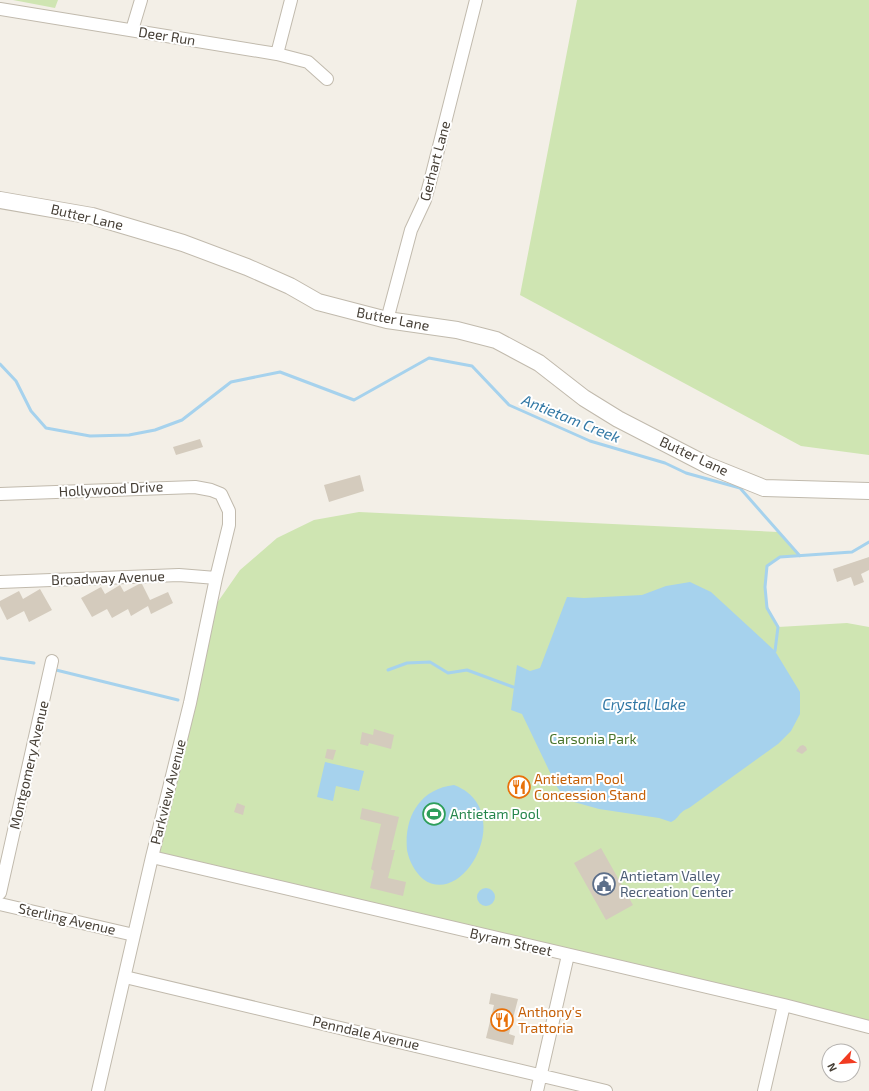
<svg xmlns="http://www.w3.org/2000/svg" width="869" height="1091" font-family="'Exo 2',sans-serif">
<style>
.green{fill:#cfe5b2}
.water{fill:#a6d2ed}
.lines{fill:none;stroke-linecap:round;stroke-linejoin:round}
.stream{stroke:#a6d2ed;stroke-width:3}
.building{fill:#d4cbbd}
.minor-casing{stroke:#c1baad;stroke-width:14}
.tertiary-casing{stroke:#c1baad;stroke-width:18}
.minor{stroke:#fff;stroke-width:12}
.tertiary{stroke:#fff;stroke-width:16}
.labels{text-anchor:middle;stroke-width:4;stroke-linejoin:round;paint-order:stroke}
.street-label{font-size:14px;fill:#463f36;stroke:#fff}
.park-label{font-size:14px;fill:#49752c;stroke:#fff}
.food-label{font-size:14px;fill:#c56008;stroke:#fff;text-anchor:start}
.leisure-label{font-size:14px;fill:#27864d;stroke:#fff;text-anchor:start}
.service-label{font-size:14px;fill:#4e5e75;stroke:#fff;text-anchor:start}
.water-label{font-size:15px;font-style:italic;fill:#3278a5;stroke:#fff}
</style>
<rect width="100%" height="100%" fill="#f3efe7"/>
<path class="green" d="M13,0H58L55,8Z
M577,0H869V455L801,446L520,295Z
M359,512L778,532L800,556L780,557L767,566C763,594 764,602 778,627L847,623L869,627V1027L152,857L203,634L217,603L240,570L277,538L314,520Z"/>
<path class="water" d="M690,582L711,592L775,651L800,692V714L791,731L778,744L689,808C677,813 680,818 671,822L659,818L599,809L567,800L557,787L522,714L511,710L517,665L530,671L540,668L567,597L584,598L642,595L666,586Z
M325,762L364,771L359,791L336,786L333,801L317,797Z
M454,785C518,809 464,910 423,879C415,872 409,861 407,850C404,818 419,789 454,785Z
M477 897a9 9 0 1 1 18 0a9 9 0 1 1-18 0Z"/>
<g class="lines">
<path class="stream" d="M0,364L16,381L31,411L46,428L90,436L129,435L155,430L182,420L231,382L280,372L354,400L429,358L472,366L509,405L590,441L665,463L686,473L740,488L800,556
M775,651L778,627L767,608L765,587L767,566L780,557L852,552L869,542
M0,658L34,663
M56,670L178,700
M388,670L407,663L430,662L448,673L467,670L513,687"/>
</g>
<path class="building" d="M200,439L203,447L176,455L173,447Z
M360,475L364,491L329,502L324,485Z
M869,557V570L861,574L864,582L854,586L851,577L837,582L833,569Z
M139,584H142L150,600L168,592L173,603L151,614L148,606L131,616L128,609L112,618L107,609L92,617L81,598L101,587L105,594L120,585L124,592Z
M40,589L52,610L29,622L24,611L7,620L0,606V601L19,591L23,599Z
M374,729L394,735L391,749L369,743L368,746L360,744L362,732L373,735Z
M803,745L806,747L807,750L802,754L796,751L800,746Z
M327,749L336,750L333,760L325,758Z
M521,776L528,787L525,788L529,794L519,800L509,783Z
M237,803L245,806L243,815L234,812Z
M362,808L399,817L391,850H395L388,878L406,882L403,896L370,888L374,871L371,869L381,824L360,819Z
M601,848L633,905L606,920L574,863Z
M491,993L518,999L509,1034L515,1036L513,1045L486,1038L494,1005L489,1004Z"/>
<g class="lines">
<g class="minor-casing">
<path id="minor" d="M0,9L277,54L308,62L327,79
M132,30L141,0
M277,54L291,0
M387,320L411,230L425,200L430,182L476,0
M0,494L195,487L211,490L221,494L229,511V525L216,578L190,703L152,857L98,1091
M0,582L179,575L216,578
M152,857L784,1005L869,1027
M0,893L52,661
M0,904L134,935
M125,977L606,1091
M537,1091L568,955
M764,1091L784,1005"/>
</g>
<g class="tertiary-casing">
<path id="tertiary" d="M0,200L92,216L183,243L247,267L290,286L318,302L387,320L457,330L496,340L539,363L584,398L618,419L707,465L764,488L869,491"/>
</g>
<use href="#minor" class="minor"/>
<use href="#tertiary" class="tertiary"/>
</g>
<defs>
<g id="restaurant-ring" transform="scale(1.15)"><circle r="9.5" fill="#fff" stroke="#e8710a" stroke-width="1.5"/><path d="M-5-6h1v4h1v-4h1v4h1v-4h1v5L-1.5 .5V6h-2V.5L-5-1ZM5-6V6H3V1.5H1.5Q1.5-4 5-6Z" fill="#e8710a"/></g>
<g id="stadium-ring" transform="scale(1.15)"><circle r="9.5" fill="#fff" stroke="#2e9e5b" stroke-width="1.5"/><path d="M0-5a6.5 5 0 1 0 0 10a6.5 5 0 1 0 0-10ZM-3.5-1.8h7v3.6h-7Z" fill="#2e9e5b"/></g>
<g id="civic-ring" transform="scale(1.15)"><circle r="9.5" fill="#fff" stroke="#5c6f8a" stroke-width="1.5"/><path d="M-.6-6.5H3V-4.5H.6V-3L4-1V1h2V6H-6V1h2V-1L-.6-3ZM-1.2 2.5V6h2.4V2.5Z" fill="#5c6f8a"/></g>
</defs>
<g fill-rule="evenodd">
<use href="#restaurant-ring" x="519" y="787"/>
<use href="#stadium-ring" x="434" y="814"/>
<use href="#civic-ring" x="604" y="884"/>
<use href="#restaurant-ring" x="502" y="1020"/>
</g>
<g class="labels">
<g class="street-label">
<text transform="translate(167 36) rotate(9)" y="5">Deer Run</text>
<text transform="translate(435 161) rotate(-75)" y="5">Gerhart Lane</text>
<text transform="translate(87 217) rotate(13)" y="5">Butter Lane</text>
<text transform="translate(393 319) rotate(11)" y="5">Butter Lane</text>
<text transform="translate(694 456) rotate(25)" y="5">Butter Lane</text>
<text transform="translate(111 489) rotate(-3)" y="5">Hollywood Drive</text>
<text transform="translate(108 578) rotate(-2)" y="5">Broadway Avenue</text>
<text transform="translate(29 765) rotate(-77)" y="5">Montgomery Avenue</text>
<text transform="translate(168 792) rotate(-76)" y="5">Parkview Avenue</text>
<text transform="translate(67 919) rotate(13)" y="5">Sterling Avenue</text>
<text transform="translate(511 942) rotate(13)" y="5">Byram Street</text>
<text transform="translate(366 1033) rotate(13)" y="5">Penndale Avenue</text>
</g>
<g class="park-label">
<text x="593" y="744">Carsonia Park</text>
</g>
<g class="food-label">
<text x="534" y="784">Antietam Pool<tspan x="534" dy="16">Concession Stand</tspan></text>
<text x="518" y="1017">Anthony's<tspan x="518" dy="16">Trattoria</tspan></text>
</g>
<g class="leisure-label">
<text x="450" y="819">Antietam Pool</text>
</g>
<g class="service-label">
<text x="620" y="881">Antietam Valley<tspan x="620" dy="16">Recreation Center</tspan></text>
</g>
<g class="water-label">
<text transform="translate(571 419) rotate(22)" y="5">Antietam Creek</text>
<text x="644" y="710">Crystal Lake</text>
</g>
</g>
<g transform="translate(841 1063) rotate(244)"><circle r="19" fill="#ffffff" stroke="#b5b2af"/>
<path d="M0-3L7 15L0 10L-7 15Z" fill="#f13b21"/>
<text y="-6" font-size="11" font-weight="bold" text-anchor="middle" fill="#463f36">N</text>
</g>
</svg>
